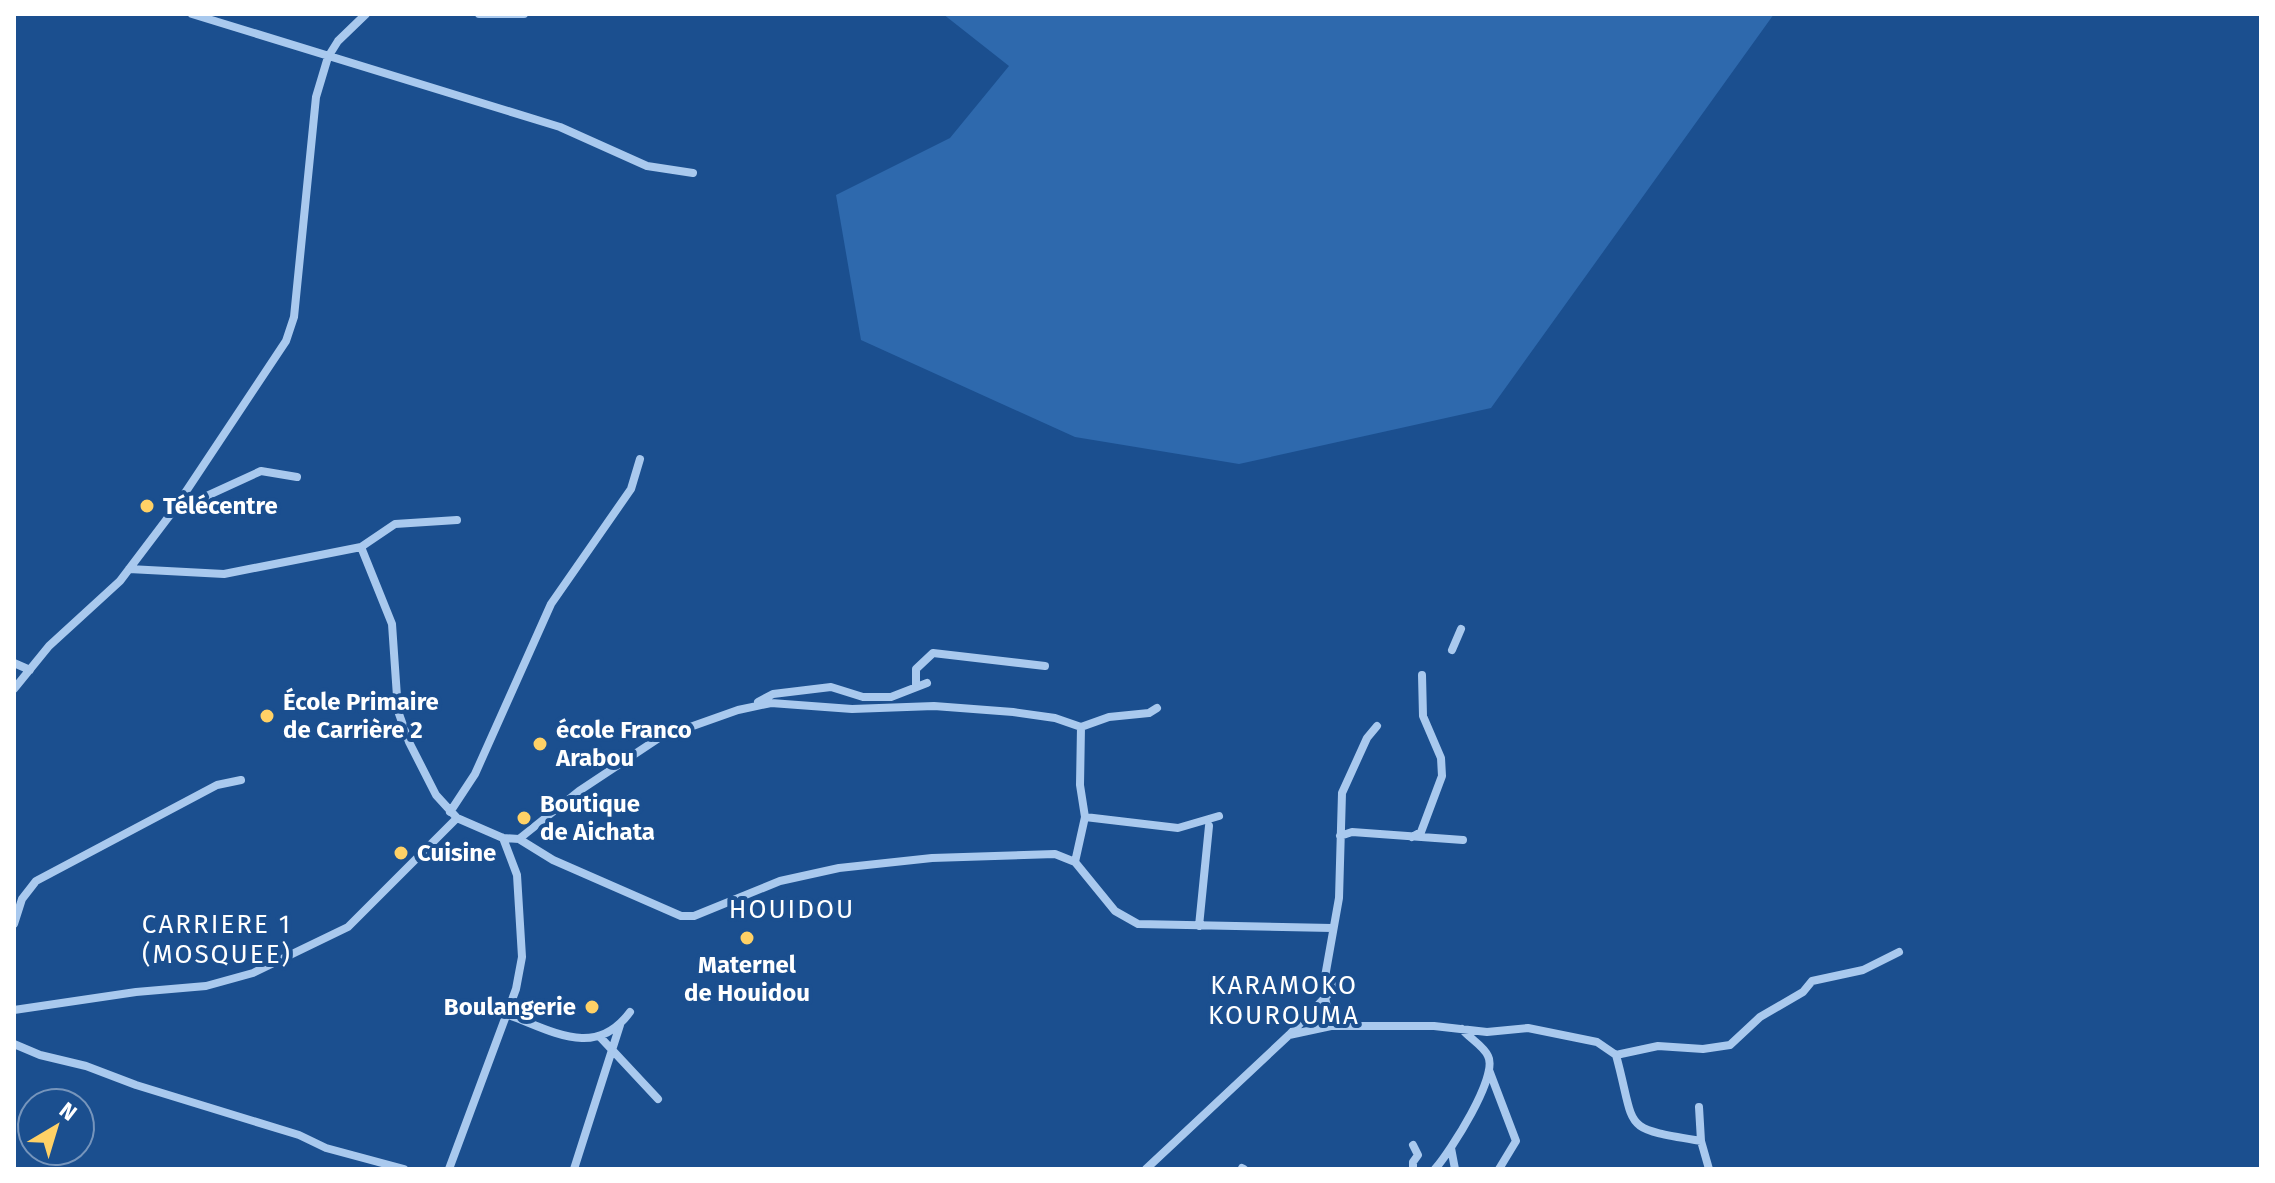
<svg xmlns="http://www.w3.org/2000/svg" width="2275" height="1183" font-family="'Fira Sans',sans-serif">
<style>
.green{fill:#2e69ad}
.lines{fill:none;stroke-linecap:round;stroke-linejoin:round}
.street{stroke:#a9c9ee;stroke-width:8}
.poi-dot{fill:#ffd166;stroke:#1b4f8f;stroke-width:3}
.labels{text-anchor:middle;stroke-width:8;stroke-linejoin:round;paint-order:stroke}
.poi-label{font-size:24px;font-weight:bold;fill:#fff;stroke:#1b4f8f;text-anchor:start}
.neighbourhood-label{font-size:26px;letter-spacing:2px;fill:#fff;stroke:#1b4f8f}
</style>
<rect width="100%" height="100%" fill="#1b4f8f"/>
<path class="green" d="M943,14H1774L1491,408L1239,464L1075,437L861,340L836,195L950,138L1009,66Z"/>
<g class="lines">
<path class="street" d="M192,14L560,127L647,166L693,173
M479,14H524
M174,511L261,471L297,477
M361,547L392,624L398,711L409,742L436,795L457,818L503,838L519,839L553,860L681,916H694L780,881L839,868L932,858L1055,854L1075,862L1115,911L1138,924L1332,928
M129,569L224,574L361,547L395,524L457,520
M1452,650L1461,629
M14,663L30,670
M916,687V669L933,653L1045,666
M14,689L49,646L120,581L173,511L286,341L294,317L316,97L328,57L338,41L366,14
M758,702L773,694L831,687L863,697H891L927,683
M450,812L475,774L551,604L631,489L640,459
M1085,817L1178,828L1219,816
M1340,836L1352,832L1463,840
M1412,837L1421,832L1442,776L1441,758L1423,716L1422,675
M519,839L579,791L659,738L738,710L771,703L852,709L934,706L1013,712L1055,718L1081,727L1109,717L1149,713L1157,708
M1075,862L1085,817L1080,785L1081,727
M14,924L22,899L36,881L217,785L241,780
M1199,926L1209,826
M14,1010L136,992L206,986L253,973L348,927L457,818
M506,1014C551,1030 595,1060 630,1012
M1331,1026L1323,988L1339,898L1342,793L1367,738L1377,726
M1290,1034L1342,980
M601,1038L658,1099
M14,1044L40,1055L86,1066L136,1085L299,1135L326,1148L404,1169
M1616,1055L1658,1046L1703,1049L1730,1045L1760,1017L1803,992L1812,981L1863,970L1899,952
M1489,1070L1516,1141L1499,1169
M1699,1107L1701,1141L1709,1169
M1451,1148L1455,1169
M1242,1168L1244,1169
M449,1169L516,989L522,957L517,875L503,838
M574,1169L620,1025
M1146,1169L1289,1035L1331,1026H1434L1487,1032L1528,1028L1597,1042L1616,1055C1637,1132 1619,1127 1701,1141
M1413,1169V1162L1418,1155L1413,1145
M1435,1169C1450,1152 1499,1076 1488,1056C1484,1046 1469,1038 1462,1029"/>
</g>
<g class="poi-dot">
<circle cx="147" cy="506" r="8"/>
<circle cx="267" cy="716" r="8"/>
<circle cx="540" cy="744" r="8"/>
<circle cx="524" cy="818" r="8"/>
<circle cx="401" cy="853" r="8"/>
<circle cx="747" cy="938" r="8"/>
<circle cx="592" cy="1007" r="8"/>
</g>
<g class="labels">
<g class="poi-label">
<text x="163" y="514">Télécentre</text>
<text x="283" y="710">École Primaire<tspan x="283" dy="28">de Carrière 2</tspan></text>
<text x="556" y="738">école Franco<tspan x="556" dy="28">Arabou</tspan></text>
<text x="540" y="812">Boutique<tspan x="540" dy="28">de Aichata</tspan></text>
<text x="417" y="861">Cuisine</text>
<text x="747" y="973" text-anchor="middle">Maternel<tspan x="747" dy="28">de Houidou</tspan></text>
<text x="576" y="1015" text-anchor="end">Boulangerie</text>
</g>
<g class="neighbourhood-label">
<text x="792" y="918">HOUIDOU</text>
<text x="217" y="933">CARRIERE 1<tspan x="217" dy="30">(MOSQUEE)</tspan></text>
<text x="1284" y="994">KARAMOKO<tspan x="1284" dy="30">KOUROUMA</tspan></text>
</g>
</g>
<rect width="2275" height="1183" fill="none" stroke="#ffffff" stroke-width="32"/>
<g transform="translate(56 1127) rotate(38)"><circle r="38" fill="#1b4f8f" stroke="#7695bc" stroke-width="2"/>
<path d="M0-6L14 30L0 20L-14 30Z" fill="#ffd166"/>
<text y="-12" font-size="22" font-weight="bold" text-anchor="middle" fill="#ffffff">N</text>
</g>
</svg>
